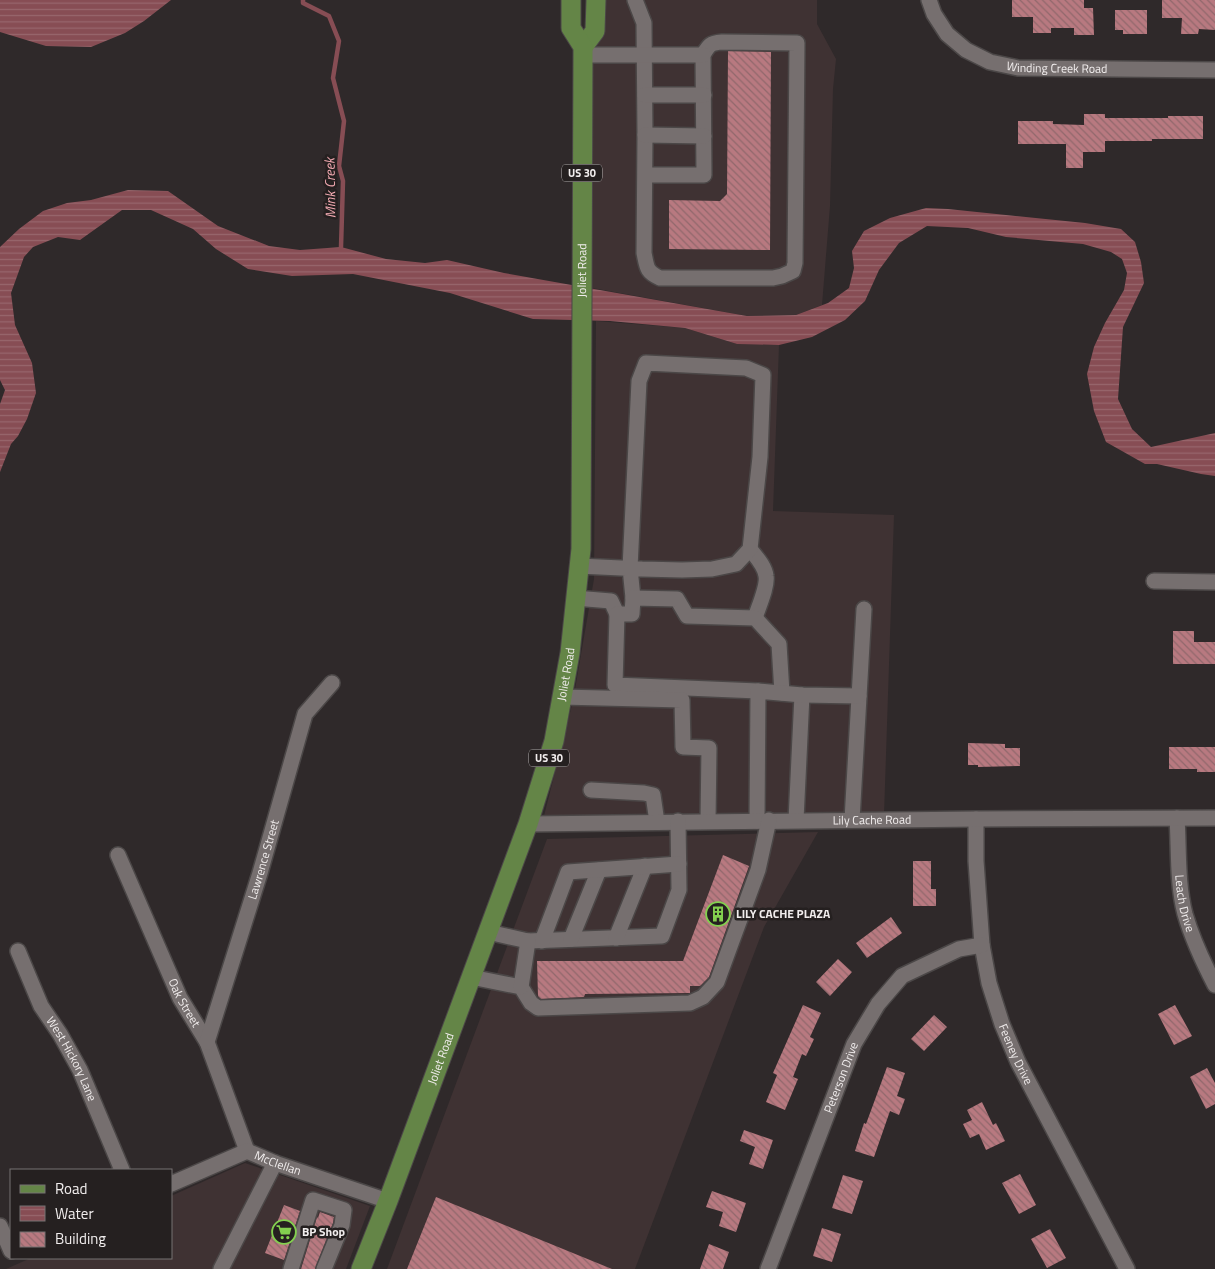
<svg xmlns="http://www.w3.org/2000/svg" width="1215" height="1269" font-family="'Titillium Web',sans-serif">
<style>
.built{fill:#3f3233}
.water{fill:url(#water-rules)}
.lines{fill:none;stroke-linecap:round;stroke-linejoin:round}
.stream{stroke:#874d54;stroke-width:4.5}
.building{fill:url(#building-back-hatch)}
.minor-casing{stroke:#4b4747;stroke-width:18}
.major-casing{stroke:#4b4747;stroke-width:21}
.minor{stroke:#766f6f;stroke-width:15}
.major{stroke:#648547;stroke-width:19}
.labels{text-anchor:middle;stroke-width:5;stroke-linejoin:round;paint-order:stroke}
.shield{fill:#252020;stroke:#b4b0b0;stroke-width:1}
.shield-label{font-size:11px;font-weight:bold;fill:#f1eded}
.street-label{font-size:12px;fill:#f1eded;stroke:#252020}
.poi-label{font-size:12px;font-weight:bold;fill:#f1eded;stroke:#252020;text-anchor:start}
.water-label{font-size:14px;font-style:italic;fill:#f4abb3;stroke:#252020}
</style>
<defs>
<pattern id="water-rules" width="6" height="5" patternUnits="userSpaceOnUse" patternTransform="scale(1.25)"><rect width="6" height="5" fill="#874d54"/><path d="M0 2.5h6" fill="none" stroke="#98676d"/></pattern>
<pattern id="building-back-hatch" width="6" height="6" patternUnits="userSpaceOnUse" patternTransform="scale(1.25)"><rect width="6" height="6" fill="#b87980"/><path d="M-1 5l2 2M0 0l6 6M5-1l2 2" fill="none" stroke="#91686c"/></pattern>
</defs>
<rect width="100%" height="100%" fill="#2f292a"/>
<path class="built" d="M588,0H817V24L836,59L833,89L830,206L822,305L796,315L747,316L592,288Z
M596,321L685,328L737,344L779,345L773,511L894,515L884,815L544,816L573,701L594,579Z
M818,832L764,927L635,1269H387L547,839Z
M245,1163L370,1206L346,1269H6L31,1258H171V1196Z"/>
<path class="water" d="M0,0H171L144,21L125,33L91,47L46,46L0,32Z
M128,190L168,191L218,226L269,246L300,250L341,247L386,259L425,263L447,260L504,273L747,316L796,315L828,303L849,288L854,268L852,251L864,231L890,218L926,208L948,209L1085,223L1121,229L1135,242L1141,262L1144,283L1123,327L1118,399L1132,429L1151,447L1215,433V476L1201,474L1157,464H1145L1106,442L1094,411L1087,374L1094,347L1105,323L1124,290L1127,273L1122,259L1111,252L1083,244L1006,237L968,228L927,226L899,243L879,270L865,301L845,320L812,337L779,345L737,344L685,328L610,321L533,319L450,293L353,274L292,276L248,269L216,249L193,229L151,210H122L80,240L58,237L33,247L24,257L11,293L15,325L32,363L36,393L27,419L18,436L11,444L0,472V404L5,390L0,380V247L19,229L43,211L67,203L91,200Z"/>
<g class="lines">
<path class="stream" d="M303,0V3L329,16L339,41L333,78L344,121L339,166L343,181L341,247"/>
</g>
<path class="building" d="M1012,0H1084V8H1093L1094,35H1074V28H1051V33H1033V17H1012Z
M1162,0H1215V30L1199,29L1198,34H1181L1182,18H1162Z
M1115,10H1147V34H1123V30H1115Z
M728,51L771,52L770,250L669,249V200L720,201L727,194Z
M1084,114H1105V118H1168V116H1203V139H1152V141H1105V152H1083V168H1066V144H1018V121H1053V124L1084,125Z
M1173,631H1194V642H1215V664H1173Z
M968,743L1005,744V748H1020V766L978,767V765H968Z
M1169,747H1215V772H1197V769H1169Z
M723,855L749,866L709,977L700,986H690V993H689L585,994L584,997L541,999L538,996L537,961H683Z
M913,861H931V889H936V906H913Z
M891,917L902,933L867,958L856,943Z
M838,959L852,972L830,996L816,982Z
M803,1005L821,1013L810,1037L814,1039L806,1056L802,1054L793,1077L798,1079L785,1110L766,1102L777,1075L773,1073Z
M1175,1005L1192,1036L1174,1045L1158,1014Z
M934,1015L947,1027L924,1051L911,1039Z
M887,1067L905,1073L897,1096L905,1099L899,1115L890,1111L874,1157L855,1151L864,1123L866,1124Z
M1207,1068L1215,1083V1104L1206,1109L1190,1077Z
M982,1102L993,1125L996,1123L1005,1141L986,1150L979,1134L970,1138L963,1124L972,1120L967,1110Z
M744,1130L773,1140L763,1169L749,1164L755,1147L740,1141Z
M1020,1174L1036,1205L1019,1214L1002,1183Z
M843,1175L863,1181L852,1214L832,1208Z
M712,1191L746,1203L736,1232L719,1226L723,1212L706,1207Z
M436,1197L612,1269H407Z
M284,1205L300,1211L284,1260L265,1253Z
M320,1212L334,1217L333,1223L315,1269H301L317,1217L318,1218Z
M822,1228L841,1234L832,1262L813,1256Z
M1050,1229L1066,1258L1047,1268L1031,1239Z
M709,1244L729,1252L723,1269H700Z"/>
<g class="lines">
<g class="minor-casing">
<g id="minor">
<path d="M635,0L644,23L645,135L644,253C647,267 646,272 660,278H773L782,276L793,271L795,263L797,43L722,42C710,43 709,45 703,55L704,175H645"/>
<path id="s1" d="M929,0L934,14L947,34L966,50L990,62L1018,68L1215,70"/>
<path d="M583,55H703"/>
<path d="M645,95H704"/>
<path d="M645,135L704,136"/>
<path d="M750,549C756,557 765,566 766,576C768,586 758,608 755,618"/>
<path d="M579,566L642,569L682,570L712,569L736,564L750,549L760,457L763,375L746,368L646,363L639,381L630,568L633,598"/>
<path d="M1154,581L1215,582"/>
<path d="M575,598L611,601L617,614"/>
<path d="M758,691L615,685L617,614H632L633,598L677,599L687,616L755,618L779,644L782,693"/>
<path d="M562,697L682,700L683,747L709,748L708,821"/>
<path d="M591,790L644,793L653,795L657,822"/>
<path id="s2" d="M1177,818C1179,848 1177,884 1185,914C1192,938 1203,962 1215,985"/>
<path id="s3" d="M976,819V861L982,945L989,983L1002,1024L1018,1062L1127,1269"/>
<path d="M796,820L802,695"/>
<path d="M852,820L864,609"/>
<path d="M757,821L758,691L802,695L859,696"/>
<path id="s4" d="M528,824L976,819L1215,818"/>
<path id="s5" d="M118,855L180,998L207,1042L247,1151"/>
<path d="M488,932L528,941L662,936L679,890L678,821"/>
<path d="M616,938L645,866"/>
<path d="M571,939L599,870"/>
<path d="M542,941L568,872L679,864"/>
<path id="s6" d="M18,951L41,1006L60,1034L80,1070L122,1170"/>
<path d="M471,977L521,987L531,1003L538,1008L690,1003L703,997L717,982L758,870L769,820"/>
<path d="M521,987L528,941"/>
<path id="s7" d="M207,1042L260,873L305,714L332,683"/>
<path id="s8" d="M171,1184L247,1151L275,1163L388,1201"/>
<path d="M0,1226L11,1251"/>
<path d="M221,1269L275,1163"/>
<path d="M291,1269L313,1200L344,1210L342,1225L324,1269"/>
<path id="s9" d="M768,1269L854,1044L878,1004L902,976L959,949L982,945"/>
</g>
</g>
<g class="major-casing">
<g id="major">
<path d="M583,47L595,31L596,0"/>
<path id="s10" d="M361,1269L388,1201L528,824L554,741L570,653L581,549L583,55V47L571,28V0"/>
</g>
</g>
<use href="#minor" class="minor"/>
<use href="#major" class="major"/>
</g>
<defs>
<g id="building-ring" transform="scale(1.25)"><circle r="9.5" fill="#252020" stroke="#83d04f" stroke-width="1.5"/><path d="M-4-6H4V6H1V3H-1V6H-4ZM-2.5-4.3h1.7v1.8h-1.7ZM.8-4.3h1.7v1.8H.8ZM-2.5-1h1.7V.8h-1.7ZM.8-1h1.7V.8H.8Z" fill="#83d04f"/></g>
<g id="supermarket-ring" transform="scale(1.25)"><circle r="9.5" fill="#252020" stroke="#83d04f" stroke-width="1.5"/><path d="M-6-5.5h2.5l.6 2H6L4.5 2H-2.5L-4.4-4H-6ZM-1.5 3.2a1.3 1.3 0 1 0 .1 0ZM3 3.2a1.3 1.3 0 1 0 .1 0Z" fill="#83d04f"/></g>
</defs>
<g fill-rule="evenodd">
<use href="#building-ring" x="718" y="914"/>
<use href="#supermarket-ring" x="284" y="1232"/>
</g>
<g class="labels">
<g class="shield">
<rect x="562" y="164.5" width="40" height="17" rx="4"/>
<rect x="529" y="749.5" width="40" height="17" rx="4"/>
</g>
<g class="shield-label">
<text x="582" y="177">US 30</text>
<text x="549" y="762">US 30</text>
</g>
<g class="street-label">
<text dy="4" stroke="none"><textPath href="#s1" startOffset="158">Winding Creek Road</textPath></text>
<text dy="4" stroke="none"><textPath href="#s10" startOffset="1035">Joliet Road</textPath></text>
<text dy="4" stroke="none"><textPath href="#s10" startOffset="630">Joliet Road</textPath></text>
<text dy="4" stroke="none"><textPath href="#s4" startOffset="344">Lily Cache Road</textPath></text>
<text dy="4" stroke="none"><textPath href="#s7" startOffset="191">Lawrence Street</textPath></text>
<text dy="4" stroke="none"><textPath href="#s2" startOffset="86">Leach Drive</textPath></text>
<text dy="4" stroke="none"><textPath href="#s5" startOffset="162">Oak Street</textPath></text>
<text dy="4" stroke="none"><textPath href="#s3" startOffset="241">Feeney Drive</textPath></text>
<text dy="4" stroke="none"><textPath href="#s10" startOffset="225">Joliet Road</textPath></text>
<text dy="4" stroke="none"><textPath href="#s6" startOffset="121">West Hickory Lane</textPath></text>
<text dy="4" stroke="none"><textPath href="#s9" startOffset="205">Peterson Drive</textPath></text>
<text dy="4" stroke="none"><textPath href="#s8" startOffset="116">McClellan</textPath></text>
</g>
<g class="poi-label">
<text x="736" y="918">LILY CACHE PLAZA</text>
<text x="302" y="1236">BP Shop</text>
</g>
<g class="water-label">
<text transform="translate(330 188) rotate(-91)" y="5">Mink Creek</text>
</g>
</g>
<rect x="10" y="1169" width="162" height="90" fill="#252020" stroke="#777272"/>
<rect x="20" y="1185" width="25" height="8" fill="#648547" stroke="#777272"/>
<text x="55" y="1194" font-size="15" fill="#f1eded">Road</text>
<rect x="20" y="1206" width="25" height="15" fill="url(#water-rules)" stroke="#777272"/>
<text x="55" y="1219" font-size="15" fill="#f1eded">Water</text>
<rect x="20" y="1232" width="25" height="15" fill="url(#building-back-hatch)" stroke="#777272"/>
<text x="55" y="1244" font-size="15" fill="#f1eded">Building</text>
</svg>
